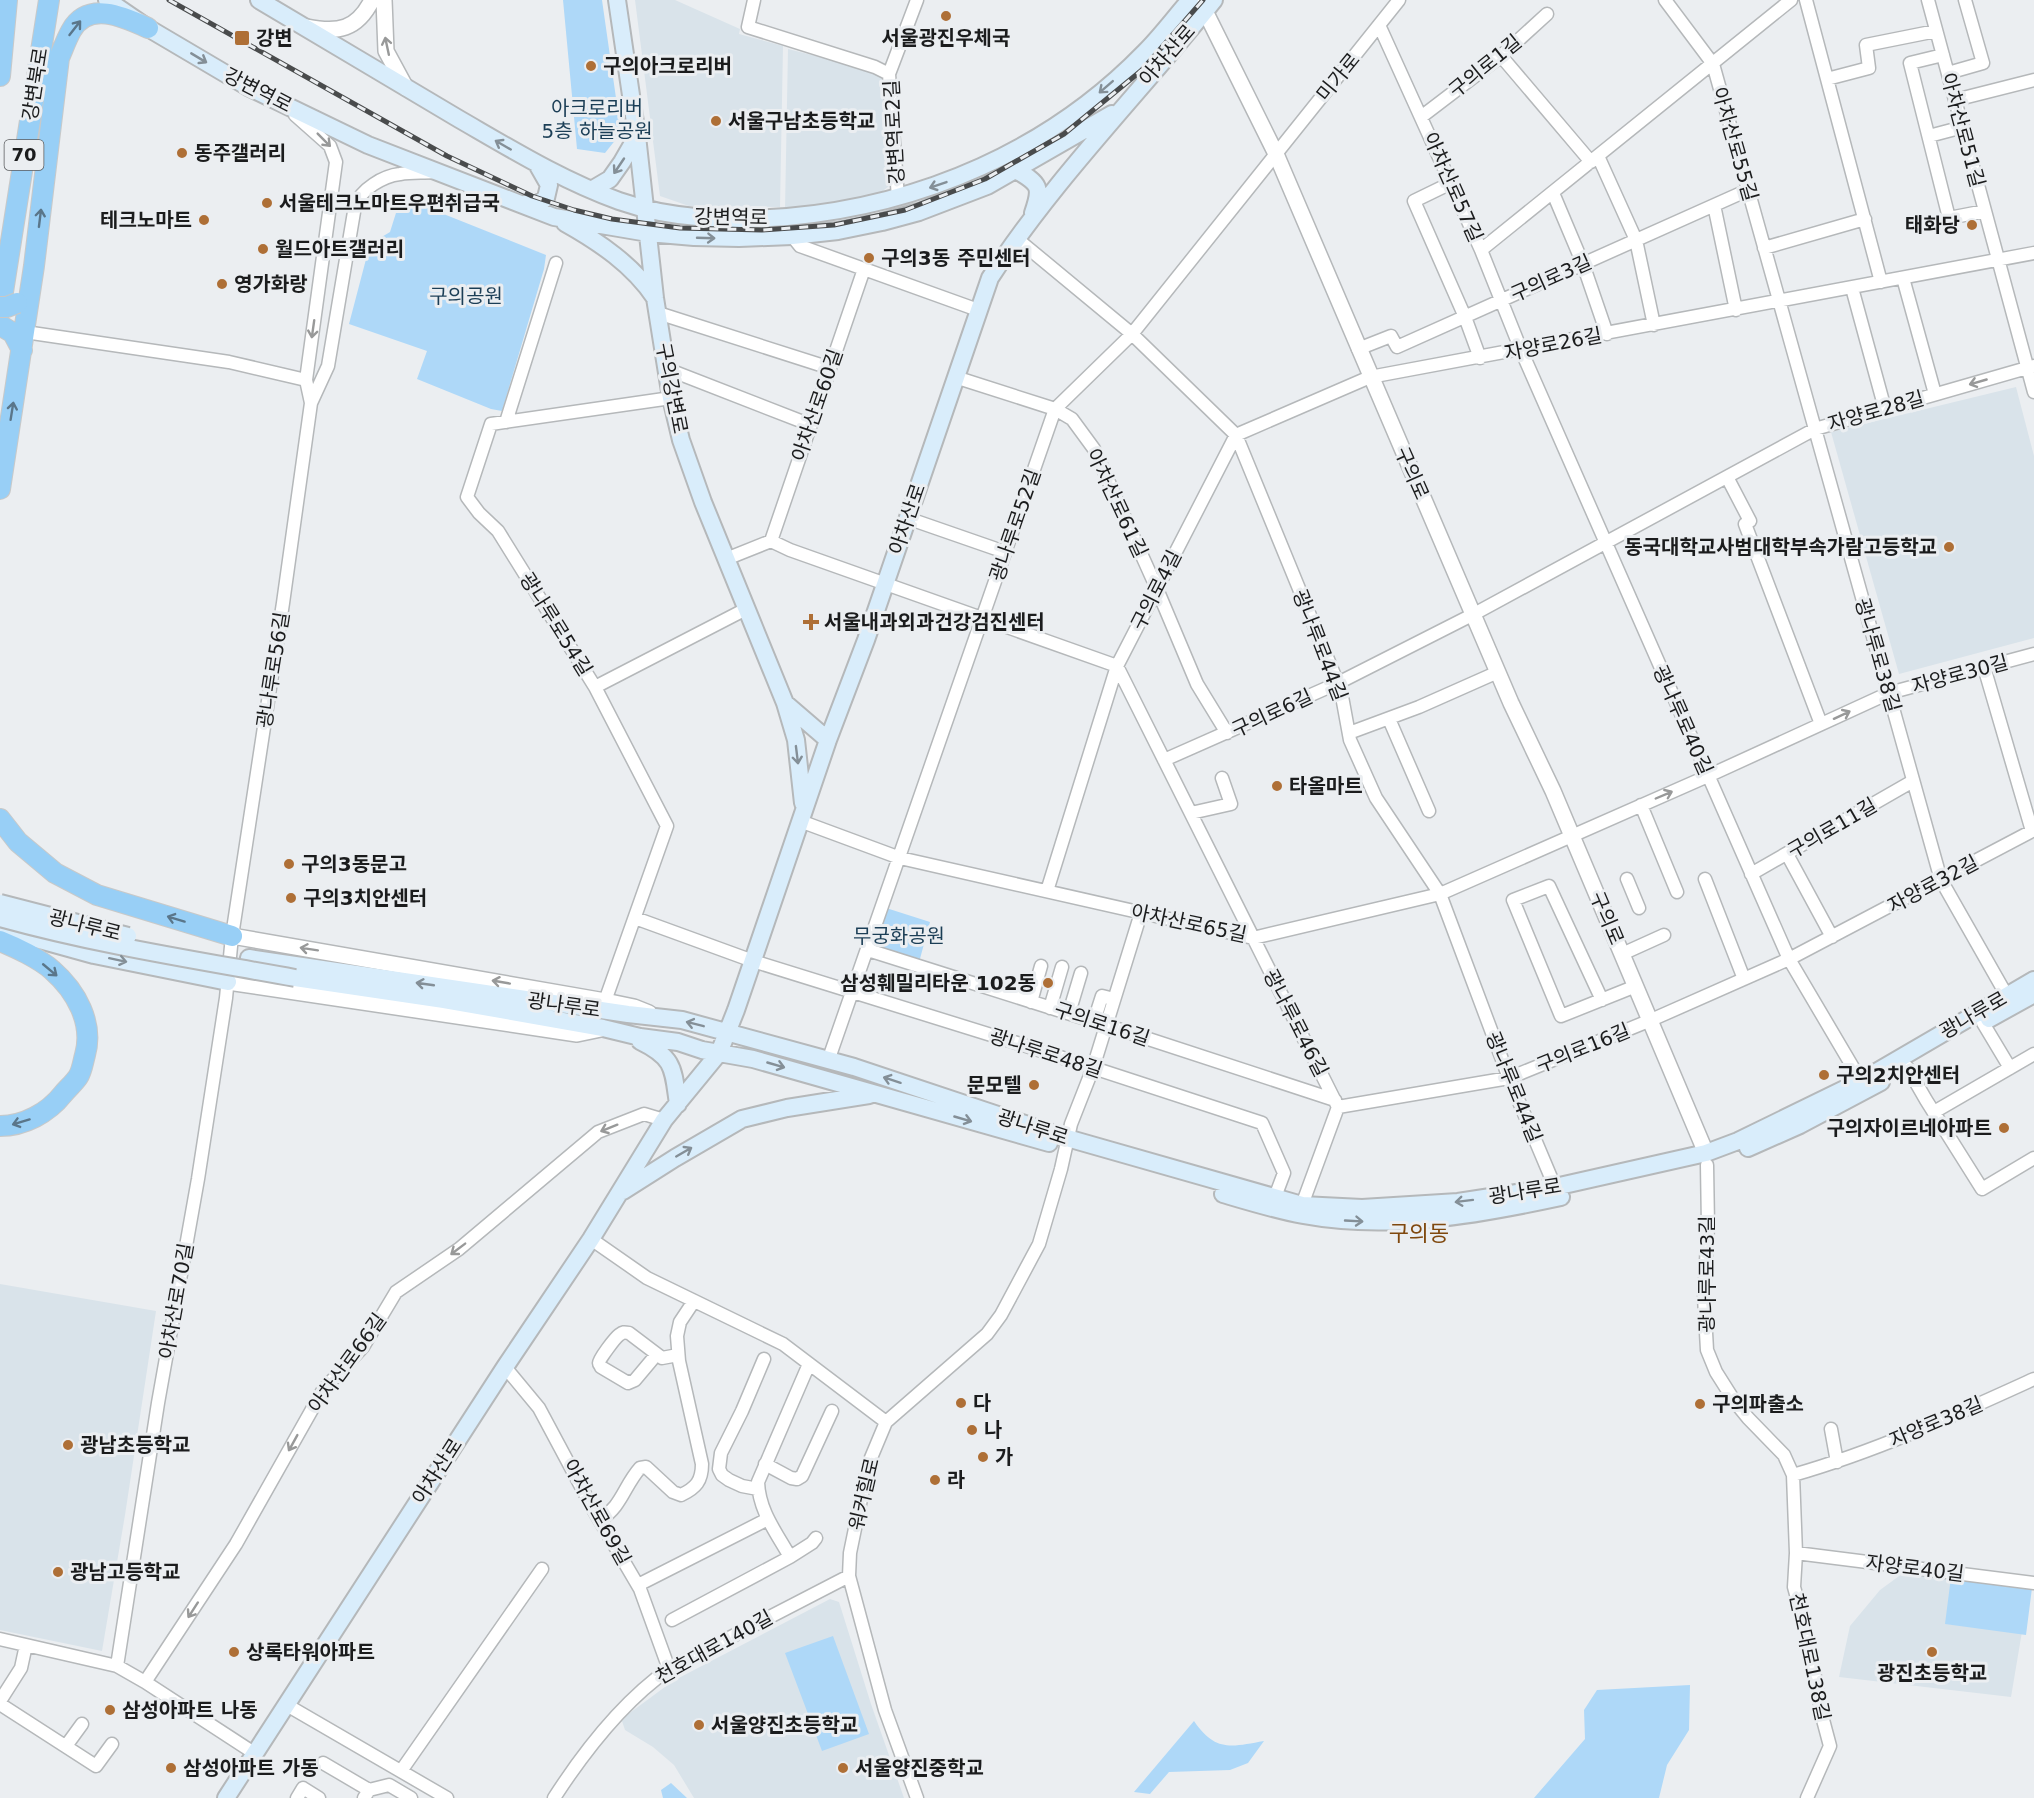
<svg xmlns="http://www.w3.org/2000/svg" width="2034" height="1798" font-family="'DejaVu Sans','Noto Sans KR',sans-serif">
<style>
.built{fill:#d9e3ea}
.green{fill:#aed8f8}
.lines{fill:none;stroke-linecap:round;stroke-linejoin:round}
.minor-casing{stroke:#b5b8ba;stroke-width:15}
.tertiary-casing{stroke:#b5b8ba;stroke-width:18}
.secondary-casing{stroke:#b5b8ba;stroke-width:20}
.trunk-casing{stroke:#c8c9c9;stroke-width:22}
.minor{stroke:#fff;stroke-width:12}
.tertiary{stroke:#fff;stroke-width:15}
.secondary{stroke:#d9edfb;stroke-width:16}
.trunk{stroke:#98cff6;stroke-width:20}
.rail-casing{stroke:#494b4c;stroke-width:5}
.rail{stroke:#ebeef1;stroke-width:3;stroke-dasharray:9;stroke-linecap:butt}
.secondary-bridge-casing{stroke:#b5b8ba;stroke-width:20;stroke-linecap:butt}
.trunk-bridge-casing{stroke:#c8c9c9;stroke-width:22;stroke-linecap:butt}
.secondary-bridge{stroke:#d9edfb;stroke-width:16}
.trunk-bridge{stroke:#98cff6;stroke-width:20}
.oneway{stroke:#5a768a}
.oneway2{stroke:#989999}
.oneway3{stroke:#848f97}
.poi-dot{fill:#ae6f36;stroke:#ebeef1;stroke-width:2}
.labels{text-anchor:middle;stroke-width:6;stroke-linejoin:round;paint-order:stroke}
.shield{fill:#ebeef1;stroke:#595b5d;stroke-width:1.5}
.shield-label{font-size:18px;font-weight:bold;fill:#1b1c1d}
.poi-label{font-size:20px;font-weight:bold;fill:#1b1c1d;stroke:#ebeef1;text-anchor:start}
.street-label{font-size:20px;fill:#1b1c1d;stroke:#ebeef1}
.park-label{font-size:20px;fill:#1b3e56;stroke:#ebeef1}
.quarter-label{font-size:22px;fill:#7f480e;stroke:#ebeef1}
</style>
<rect width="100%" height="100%" fill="#ebeef1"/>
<path class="built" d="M635,0H675L740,29L739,34L783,46L780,207L689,206L660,196Z
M788,49L879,72L886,80L889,186L879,194L785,210Z
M2016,387L2034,456V638L1899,674L1831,432Z
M0,1284L156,1311L125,1515L102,1651L0,1630Z
M1906,1571L2029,1590L2011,1697L1839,1677L1850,1626L1880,1590Z
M830,1599L839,1602L871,1704L904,1798H694L674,1765L653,1747L625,1730L622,1721L627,1715L673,1681Z"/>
<path class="green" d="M563,0H602L621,133L605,153L577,149Z
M401,197L546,255L544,269L502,411L491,409L417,379L427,351L349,324L370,244L390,232Z
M883,907L930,922L918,966L868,950Z
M1951,1577L2032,1588L2026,1635L1945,1624Z
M833,1636L869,1734L822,1751L785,1653Z
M1690,1685L1689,1730L1667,1765L1659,1798H1534L1585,1739L1584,1710L1597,1690Z
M1194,1721C1215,1752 1231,1747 1264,1741L1248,1763L1230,1770L1169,1772L1150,1794L1134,1792Z
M671,1783L687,1798H663L661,1790Z"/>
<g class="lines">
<g class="minor-casing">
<path id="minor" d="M754,0L748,27L875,67L889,74
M1665,0L1713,64L1941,880L2007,996
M1806,0L1881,282
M1928,0L2034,392
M1379,25L1481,250L1521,350L1789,959L1861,1081
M1943,55L1910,63L1949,218L1985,211
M1501,56L1591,162
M1948,73L1983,63L1965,0
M1827,79L1869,68L1866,45L1936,31
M1955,100L2034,80
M295,115L330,146L336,162L306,380L311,403
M1421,117L1501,56L1547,14
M1929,136L1963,127
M1598,156L1636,240L1654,325
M1451,183L1414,201L1465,317L1480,358
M1553,193L1583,264L1607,334
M898,198L889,74L917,0
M1714,205L1736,310
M792,236L800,246L978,310
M1016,238L1132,334L1236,435L1341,691L1350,740L1376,798L1440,894L1509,1078L1555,1187
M1764,248L1865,219
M1481,250L1791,0
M1903,278L1935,394
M1852,288L1885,409
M658,313L830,368
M25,332L229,362L306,380
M1358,349L1391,336L1397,347L1748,190
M667,369L811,425
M955,377L1055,409L1072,419L1094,449L1157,589L1197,684L1227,733
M506,422L556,263
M1727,477L1750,521
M907,518L1005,552
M1745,524L1821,724
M771,541L864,269
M726,559L771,541L790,550L1117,666L1338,1107L1302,1205
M1984,667L2032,831
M595,687L746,609
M1389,719L1429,811
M1349,733L1419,707L1498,672
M1164,760L1338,683L1474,614L1815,429L2034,366
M1641,805L1677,892
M1191,813L1231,804L1222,778
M800,821L900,858L1253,938L1440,894L1708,776L1889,693L2034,654
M1787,854L1832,937
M1751,874L1913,781
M1627,879L1639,908
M1705,879L1744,979
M1047,891L1117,666L1236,435L1370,377L2034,253
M635,918L753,961L1017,1043L1262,1123L1284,1173L1275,1197
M868,950L1121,1030L1335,1100
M1622,954L1664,935
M1602,1000L1549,886L1513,900L1561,1016L1636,986
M605,1001L667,826L595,687L498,531L479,513L467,497L491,424L671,398
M1031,1002L1041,966
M1050,1008L1062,967
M1069,1013L1081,973
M1094,1021L1102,996L1114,999
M1983,1023L2010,1068
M828,1061L1055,409L1132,334L1399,0
M1907,1067L1926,1100L1982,1189L2034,1158
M1338,1107L1509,1078L1651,1020L1789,959L2034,830
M1934,1112L2034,1054
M1707,1165L1708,1226L1704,1297L1707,1350L1716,1372L1735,1402L1748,1418L1784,1455L1793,1475L1796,1553L1794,1587L1808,1638L1822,1716L1830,1746L1807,1798
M591,1239L647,1278L783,1344L886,1422
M656,1355L635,1380L628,1383L601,1367C601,1366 599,1365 599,1363C599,1359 615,1338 619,1335C623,1332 624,1332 629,1333L662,1358L678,1355
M505,1367L539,1408L593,1509L640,1589L669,1669
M1831,1429L1837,1462
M765,1464L791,1478L797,1479L802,1476L832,1411
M1793,1475C1877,1451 1955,1415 2034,1379
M758,1489L742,1486L729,1480L722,1475L719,1469L721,1453L742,1411L764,1359
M600,1520C622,1506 624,1486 640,1468L646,1467L673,1492L681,1495C696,1488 702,1481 702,1464L679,1361L677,1336L680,1322L694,1301
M1796,1553L2034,1583
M790,1557L812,1543L816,1538
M638,1585L768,1519
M672,1620L790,1557C776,1532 759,1511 758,1482L809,1364
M0,1639L117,1666
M145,1682L236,1544L323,1390L363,1347L396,1292L459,1249L598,1132L644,1114L664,1120
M0,1701L21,1668L26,1645
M0,1704L96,1766L112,1744
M285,1704L447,1798
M66,1746L82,1724
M254,1753L145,1682L117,1666L158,1403L198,1179L226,998L232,936L283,603L311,403L328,366L355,206C361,189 383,176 400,174C412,172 423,173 434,172
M323,1763L369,1790
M401,1771L542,1569
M297,1798L303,1788L319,1798
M364,1798L369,1790L389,1785L411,1798
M554,1798C585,1750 622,1702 669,1669L849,1576
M917,1798L885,1710L849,1576L850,1553L868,1465L886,1422L987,1334L1001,1315L1039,1244L1061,1169L1071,1124L1093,1068L1141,913"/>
</g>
<g class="tertiary-casing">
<path id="tertiary" d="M384,0L386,51L406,88
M1191,0L1205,11L1276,154L1511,703L1553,791L1706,1153
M307,27C338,33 357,30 372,0
M232,936L605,1001L634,1007L649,1013
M228,982L577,1034L601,1029"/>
</g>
<g class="secondary-casing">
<path id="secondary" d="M107,0L148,28L248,87L368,145L554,217L648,233L694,237L739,238L792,236L838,231L882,222L919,212L987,186L1112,114
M259,0C326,40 392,79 459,119C511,149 563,181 619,201C673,220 731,221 787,217C922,205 1050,150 1145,52C1161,36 1175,17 1190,0
M617,0L637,136L655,298L671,398L681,440L703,502L785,703L796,740L803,803
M1016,170C1040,184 1042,187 1033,213
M593,189L610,179L622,162L637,136
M524,204H538L546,198L549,185L537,164
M565,223C599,242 633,265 655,298
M785,703L828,740
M0,929L94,955L228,982
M249,958L628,1014L682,1020L854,1067L1067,1138L1302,1205L1362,1208L1458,1202L1555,1187L1706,1153L1738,1141L1861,1081L2034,980
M295,978L444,1000L603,1028L640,1037L678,1042L702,1050L753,1059L1049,1143
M1989,1019L2034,994
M640,1041C675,1058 673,1069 678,1104
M1748,1148L1800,1125L1881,1082
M623,1191L675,1158L742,1119L787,1108L869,1095
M1223,1194C1250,1202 1276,1210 1303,1215C1389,1231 1477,1215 1561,1197
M226,1798L505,1367L591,1239L664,1120L719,1053L736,1010L828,740L866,640L990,278C1055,178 1140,93 1214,0"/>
</g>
<g class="trunk-casing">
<path id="trunk" d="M0,76L7,0
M0,311L49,0
M0,325L13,333L22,350
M0,489L34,266L59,58C63,49 66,40 71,31C88,0 124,17 148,28
M0,819L18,842L55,873L97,895L232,936
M0,941C15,947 40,959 52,970C76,991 94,1023 85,1055C83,1062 82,1071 78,1077C74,1083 68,1088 63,1094C48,1113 24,1126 0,1126"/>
</g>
<use href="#minor" class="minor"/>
<use href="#tertiary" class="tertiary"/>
<use href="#secondary" class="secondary"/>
<use href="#trunk" class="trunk"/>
<g class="rail-casing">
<path id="rail" d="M169,0L447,156L532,196L574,210L612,219L680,228L762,230L834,225L905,210L985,179L1064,134L1142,70L1203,0"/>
</g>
<use href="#rail" class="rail"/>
<g class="secondary-bridge-casing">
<path id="secondary-bridge" d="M0,903L128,936
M0,918C97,945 196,960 295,978"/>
</g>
<g class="trunk-bridge-casing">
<path id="trunk-bridge" d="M0,307H7L17,303"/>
</g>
<use href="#secondary-bridge" class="secondary-bridge"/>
<use href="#trunk-bridge" class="trunk-bridge"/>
</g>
<defs><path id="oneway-shaft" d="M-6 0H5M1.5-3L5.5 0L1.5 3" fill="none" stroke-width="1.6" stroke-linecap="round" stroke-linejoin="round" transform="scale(1.5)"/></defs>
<g class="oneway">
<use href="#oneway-shaft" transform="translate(75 28) rotate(-52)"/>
<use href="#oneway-shaft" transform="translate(40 218) rotate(-83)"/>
<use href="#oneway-shaft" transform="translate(12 411) rotate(-81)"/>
<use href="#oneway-shaft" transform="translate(176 919) rotate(-163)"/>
<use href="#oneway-shaft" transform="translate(50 970) rotate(40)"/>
<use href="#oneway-shaft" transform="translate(21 1122) rotate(163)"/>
</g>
<g class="oneway2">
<use href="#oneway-shaft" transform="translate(387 46) rotate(-102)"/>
<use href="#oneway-shaft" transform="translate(324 140) rotate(45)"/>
<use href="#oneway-shaft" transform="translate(313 329) rotate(98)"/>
<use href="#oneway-shaft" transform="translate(1978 382) rotate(164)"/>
<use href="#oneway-shaft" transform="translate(1842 715) rotate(-25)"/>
<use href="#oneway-shaft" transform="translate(1664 795) rotate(-23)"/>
<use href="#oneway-shaft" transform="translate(309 949) rotate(-171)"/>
<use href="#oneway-shaft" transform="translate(501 982) rotate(-170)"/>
<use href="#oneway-shaft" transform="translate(609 1128) rotate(158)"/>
<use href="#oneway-shaft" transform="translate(458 1249) rotate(143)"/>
<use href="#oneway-shaft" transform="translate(293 1443) rotate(119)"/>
<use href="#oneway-shaft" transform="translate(193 1610) rotate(123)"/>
</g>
<g class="oneway3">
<use href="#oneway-shaft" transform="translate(199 58) rotate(31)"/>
<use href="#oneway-shaft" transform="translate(1106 87) rotate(139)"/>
<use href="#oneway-shaft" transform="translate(503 145) rotate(-150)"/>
<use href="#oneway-shaft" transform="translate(619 166) rotate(124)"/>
<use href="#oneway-shaft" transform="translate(938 185) rotate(161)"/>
<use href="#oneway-shaft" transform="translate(706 238) rotate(2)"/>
<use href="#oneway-shaft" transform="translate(797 755) rotate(83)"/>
<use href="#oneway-shaft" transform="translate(118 960) rotate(12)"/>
<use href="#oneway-shaft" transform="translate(425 984) rotate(-172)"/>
<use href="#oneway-shaft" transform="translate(695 1024) rotate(-166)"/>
<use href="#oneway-shaft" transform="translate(776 1065) rotate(16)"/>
<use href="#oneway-shaft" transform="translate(892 1080) rotate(-162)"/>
<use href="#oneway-shaft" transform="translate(963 1119) rotate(16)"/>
<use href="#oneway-shaft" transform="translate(684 1152) rotate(-30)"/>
<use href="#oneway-shaft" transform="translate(1464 1201) rotate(173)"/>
<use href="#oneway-shaft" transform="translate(1354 1221) rotate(3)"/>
</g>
<g class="poi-dot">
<circle cx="946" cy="16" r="6"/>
<rect x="234" y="30" width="16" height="16" rx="3"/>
<circle cx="591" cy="66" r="6"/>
<circle cx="716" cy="121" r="6"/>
<circle cx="182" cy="153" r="6"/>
<circle cx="267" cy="203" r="6"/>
<circle cx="204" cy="220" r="6"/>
<circle cx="1972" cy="225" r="6"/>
<circle cx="263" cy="249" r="6"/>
<circle cx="869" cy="258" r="6"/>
<circle cx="222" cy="284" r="6"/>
<circle cx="1949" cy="547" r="6"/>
<path d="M808 613h6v6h6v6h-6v6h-6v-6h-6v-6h6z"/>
<circle cx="1277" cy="786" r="6"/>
<circle cx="289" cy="864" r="6"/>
<circle cx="291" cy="898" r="6"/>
<circle cx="1048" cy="983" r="6"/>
<circle cx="1824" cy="1075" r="6"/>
<circle cx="1034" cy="1085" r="6"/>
<circle cx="2004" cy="1128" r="6"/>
<circle cx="961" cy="1403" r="6"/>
<circle cx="1700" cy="1404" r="6"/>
<circle cx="972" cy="1430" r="6"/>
<circle cx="68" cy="1445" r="6"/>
<circle cx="983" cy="1457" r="6"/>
<circle cx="935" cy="1480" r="6"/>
<circle cx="58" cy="1572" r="6"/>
<circle cx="234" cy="1652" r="6"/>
<circle cx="1932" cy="1652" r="6"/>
<circle cx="110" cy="1710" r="6"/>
<circle cx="699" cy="1725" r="6"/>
<circle cx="171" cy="1768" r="6"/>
<circle cx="843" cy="1768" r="6"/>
</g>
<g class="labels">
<rect class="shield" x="4.5" y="140" width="39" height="30" rx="4.5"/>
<g class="shield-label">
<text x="24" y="161">70</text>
</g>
<g class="poi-label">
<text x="256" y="45">강변</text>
<text x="946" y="45" text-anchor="middle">서울광진우체국</text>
<text x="603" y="73">구의아크로리버</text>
<text x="728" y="128">서울구남초등학교</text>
<text x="194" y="160">동주갤러리</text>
<text x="279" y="210">서울테크노마트우편취급국</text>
<text x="192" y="227" text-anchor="end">테크노마트</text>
<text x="1960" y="232" text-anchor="end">태화당</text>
<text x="275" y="256">월드아트갤러리</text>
<text x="881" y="265">구의3동 주민센터</text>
<text x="234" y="291">영가화랑</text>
<text x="1937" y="554" text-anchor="end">동국대학교사범대학부속가람고등학교</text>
<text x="824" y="629">서울내과외과건강검진센터</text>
<text x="1289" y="793">타올마트</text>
<text x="301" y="871">구의3동문고</text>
<text x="303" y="905">구의3치안센터</text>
<text x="1036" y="990" text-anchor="end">삼성훼밀리타운 102동</text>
<text x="1836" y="1082">구의2치안센터</text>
<text x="1022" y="1092" text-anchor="end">문모텔</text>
<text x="1992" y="1135" text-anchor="end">구의자이르네아파트</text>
<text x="973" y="1410">다</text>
<text x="1712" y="1411">구의파출소</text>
<text x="984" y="1437">나</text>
<text x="80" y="1452">광남초등학교</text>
<text x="995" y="1464">가</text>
<text x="947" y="1487">라</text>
<text x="70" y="1579">광남고등학교</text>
<text x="246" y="1659">상록타워아파트</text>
<text x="1932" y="1680" text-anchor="middle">광진초등학교</text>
<text x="122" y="1717">삼성아파트 나동</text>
<text x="711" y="1732">서울양진초등학교</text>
<text x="183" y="1775">삼성아파트 가동</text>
<text x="855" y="1775">서울양진중학교</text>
</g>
<g class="street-label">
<text transform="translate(1167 55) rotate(-49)" y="7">아차산로</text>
<text transform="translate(1485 66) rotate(-39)" y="7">구의로1길</text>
<text transform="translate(1338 77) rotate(-51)" y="7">미가로</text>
<text transform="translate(35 84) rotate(-81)" y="7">강변북로</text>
<text transform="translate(258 90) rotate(27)" y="7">강변역로</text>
<text transform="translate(1963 130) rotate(75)" y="7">아차산로51길</text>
<text transform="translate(894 132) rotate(-93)" y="7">강변역로2길</text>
<text transform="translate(1735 144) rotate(74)" y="7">아차산로55길</text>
<text transform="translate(1453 187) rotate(66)" y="7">아차산로57길</text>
<text transform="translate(731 217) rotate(1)" y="7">강변역로</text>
<text transform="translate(1551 278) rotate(-24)" y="7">구의로3길</text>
<text transform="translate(1553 344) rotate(-11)" y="7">자양로26길</text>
<text transform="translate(672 388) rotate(79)" y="7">구의강변로</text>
<text transform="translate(817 405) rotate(-71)" y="7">아차산로60길</text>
<text transform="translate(1876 411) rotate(-16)" y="7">자양로28길</text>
<text transform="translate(1412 473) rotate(66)" y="7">구의로</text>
<text transform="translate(1117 503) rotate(65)" y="7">아차산로61길</text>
<text transform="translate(907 519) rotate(-71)" y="7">아차산로</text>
<text transform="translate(1015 525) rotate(-71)" y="7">광나루로52길</text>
<text transform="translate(1156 590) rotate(-63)" y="7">구의로4길</text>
<text transform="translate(556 624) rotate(58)" y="7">광나루로54길</text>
<text transform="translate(1320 645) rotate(69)" y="7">광나루로44길</text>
<text transform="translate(1878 655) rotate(74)" y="7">광나루로38길</text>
<text transform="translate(273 670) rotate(-81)" y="7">광나루로56길</text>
<text transform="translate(1960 674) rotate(-15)" y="7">자양로30길</text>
<text transform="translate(1272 713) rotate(-25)" y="7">구의로6길</text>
<text transform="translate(1683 720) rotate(66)" y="7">광나루로40길</text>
<text transform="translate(1832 828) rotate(-30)" y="7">구의로11길</text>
<text transform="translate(1933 884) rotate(-28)" y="7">자양로32길</text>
<text transform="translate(1607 918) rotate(67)" y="7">구의로</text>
<text transform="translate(1189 923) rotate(12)" y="7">아차산로65길</text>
<text transform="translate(85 925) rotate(14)" y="7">광나루로</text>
<text transform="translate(564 1005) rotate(8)" y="7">광나루로</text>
<text transform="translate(1973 1015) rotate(-30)" y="7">광나루로</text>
<text transform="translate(1296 1023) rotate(63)" y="7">광나루로46길</text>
<text transform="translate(1102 1024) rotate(18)" y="7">구의로16길</text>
<text transform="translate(1583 1048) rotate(-22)" y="7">구의로16길</text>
<text transform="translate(1046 1053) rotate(18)" y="7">광나루로48길</text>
<text transform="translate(1514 1087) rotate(68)" y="7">광나루로44길</text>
<text transform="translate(1033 1127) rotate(18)" y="7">광나루로</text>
<text transform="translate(1525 1191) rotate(-9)" y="7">광나루로</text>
<text transform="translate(1707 1274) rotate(-90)" y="7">광나루로43길</text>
<text transform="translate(176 1301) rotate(-80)" y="7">아차산로70길</text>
<text transform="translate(347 1363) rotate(-54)" y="7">아차산로66길</text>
<text transform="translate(1936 1422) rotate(-23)" y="7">자양로38길</text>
<text transform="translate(437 1471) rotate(-57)" y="7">아차산로</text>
<text transform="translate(864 1494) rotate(-77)" y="7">워커힐로</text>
<text transform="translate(597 1512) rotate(61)" y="7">아차산로69길</text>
<text transform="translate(1915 1568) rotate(7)" y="7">자양로40길</text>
<text transform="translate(714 1647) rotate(-29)" y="7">천호대로140길</text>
<text transform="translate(1810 1657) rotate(78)" y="7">천호대로138길</text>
</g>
<g class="park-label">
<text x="597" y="115">아크로리버<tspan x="597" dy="23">5층 하늘공원</tspan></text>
<text x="466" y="303">구의공원</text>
<text x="899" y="943">무궁화공원</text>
</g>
<g class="quarter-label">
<text x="1419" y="1241">구의동</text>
</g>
</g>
</svg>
